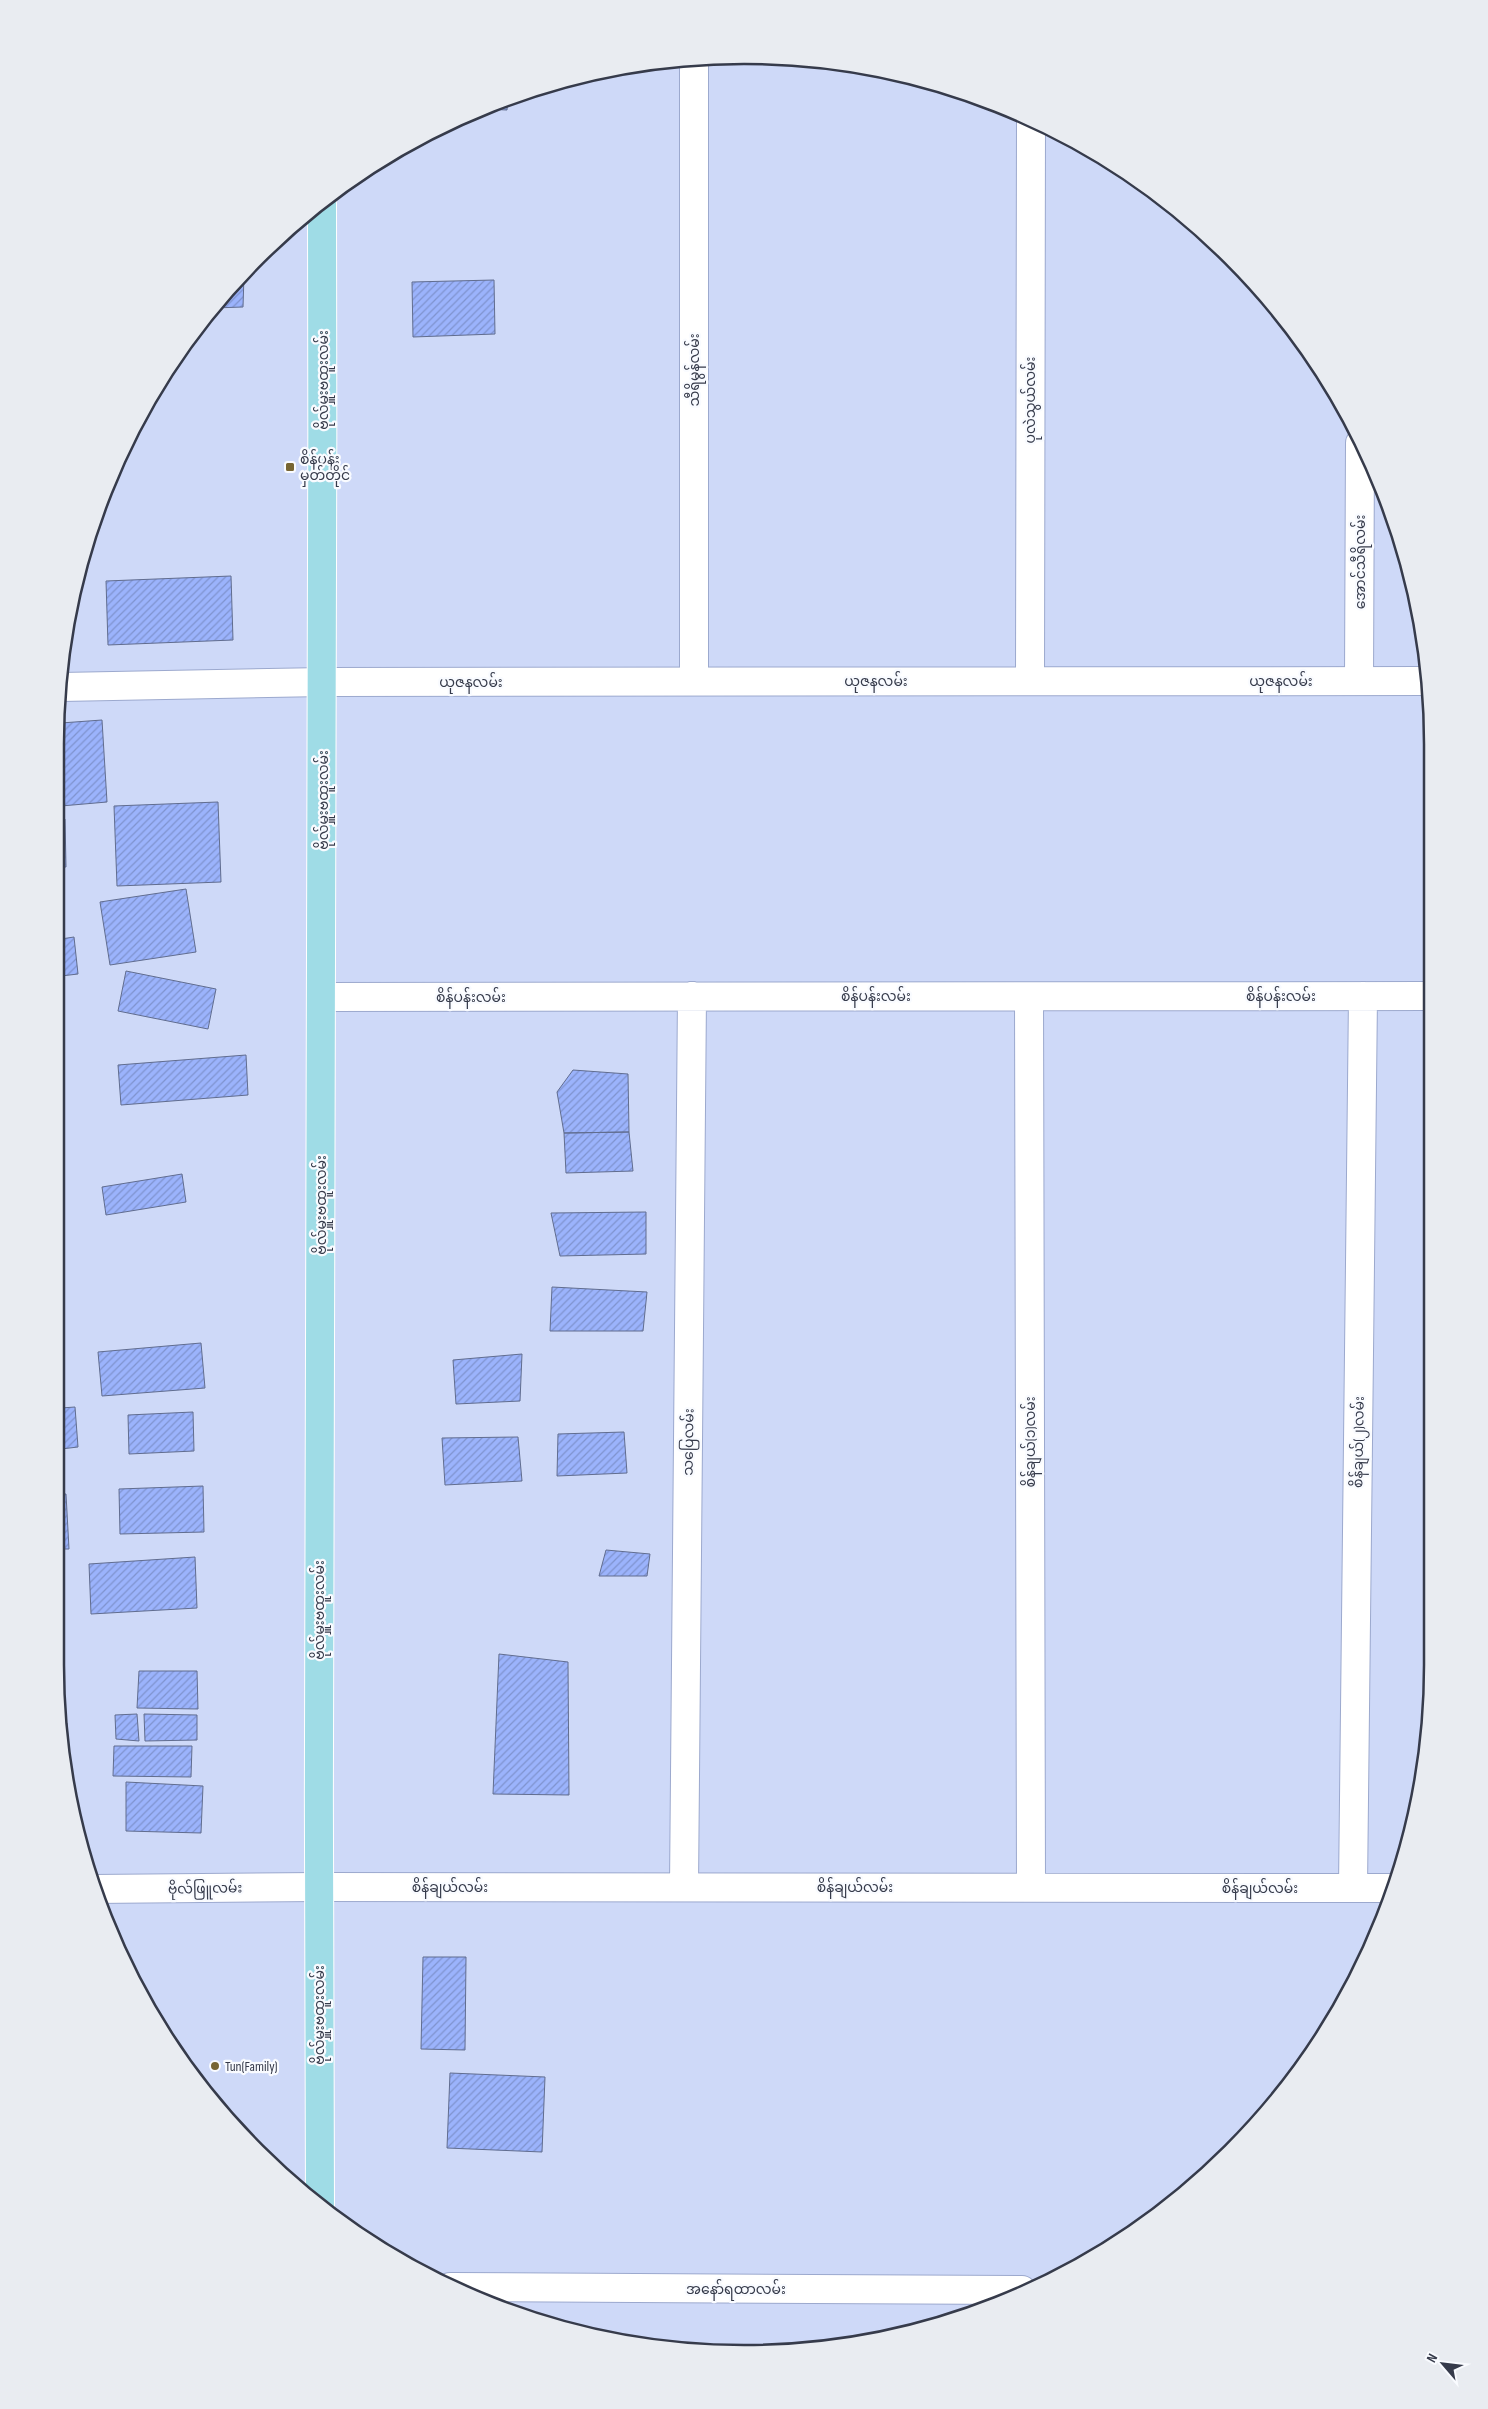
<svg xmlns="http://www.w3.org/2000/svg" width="1488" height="2409" font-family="'Sofia Sans Condensed','Noto Sans Myanmar',sans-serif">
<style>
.building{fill:url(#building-hatch);stroke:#616d8f}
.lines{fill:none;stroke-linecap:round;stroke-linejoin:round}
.minor-casing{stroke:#9ca9ce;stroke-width:30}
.secondary-casing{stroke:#9ca9ce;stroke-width:30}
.primary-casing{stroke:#fff;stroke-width:30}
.minor{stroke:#fff;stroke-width:28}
.secondary{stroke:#fff;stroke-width:28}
.primary{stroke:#9fdce6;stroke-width:28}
.poi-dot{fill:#776533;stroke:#f9fbff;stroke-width:2}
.labels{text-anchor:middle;stroke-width:4.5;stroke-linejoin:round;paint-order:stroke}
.street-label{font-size:14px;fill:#363b4b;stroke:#f9fbff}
.poi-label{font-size:14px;fill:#363b4b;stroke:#f9fbff;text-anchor:start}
.rim{fill:none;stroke:#363b4b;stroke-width:2.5}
</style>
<defs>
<pattern id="building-hatch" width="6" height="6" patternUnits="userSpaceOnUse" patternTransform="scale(1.25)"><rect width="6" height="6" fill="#9bb3fc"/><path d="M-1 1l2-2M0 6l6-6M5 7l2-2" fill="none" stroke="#7f93ce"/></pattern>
</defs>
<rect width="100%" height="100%" fill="#ced9f8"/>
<path class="building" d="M508,98L507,110L484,109Z
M244,275L243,307L213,308Z
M494,280L495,334L413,337L412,282Z
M231,576L233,640L108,645L106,581Z
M102,720L107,802L61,806V723Z
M218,802L221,882L117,886L114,806Z
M61,819H65L66,867H61Z
M186,889L196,952L110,965L100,902Z
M74,937L78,974L61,976V939Z
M126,971L216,989L208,1029L118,1011Z
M246,1055L248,1095L121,1105L118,1065Z
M573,1070L628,1074L629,1132L564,1133L557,1092Z
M629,1132L633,1171L566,1173L564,1133Z
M182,1174L186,1202L106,1215L102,1187Z
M646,1212V1254L560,1256L551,1213Z
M552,1287L647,1292L643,1331H550Z
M201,1343L205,1388L102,1396L98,1352Z
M522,1354L520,1401L456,1404L453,1360Z
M75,1407L78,1447L61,1449V1408Z
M193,1412L194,1451L129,1454L128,1415Z
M624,1432L627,1473L557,1476L558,1434Z
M518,1437L522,1481L445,1485L442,1438Z
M203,1486L204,1532L120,1534L119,1489Z
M61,1494H66L69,1549H61Z
M606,1550L650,1554L647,1576H599Z
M195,1557L197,1608L91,1614L89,1564Z
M499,1654L568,1662L569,1795L493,1794Z
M139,1671H197L198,1709L137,1708Z
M137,1714L139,1741L116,1739L115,1715Z
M144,1714L197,1715V1740L145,1741Z
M67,1723L69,1755L61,1756V1724Z
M114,1746H192L191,1777L113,1776Z
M126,1782L203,1786L201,1833L126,1831Z
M423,1957H466L465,2050L421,2049Z
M450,2073L545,2077L542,2152L447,2148Z"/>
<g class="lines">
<g class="minor-casing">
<path id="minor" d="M694,681V60
M1030,681L1031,119
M1359,681L1360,443
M61,687L324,682L1428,681
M322,997L1430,996
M1029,997L1031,1888
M684,1887L692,996
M1353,1888L1363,996
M93,1889L318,1887L1391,1888"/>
</g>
<g class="secondary-casing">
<path id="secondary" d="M450,2287L1022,2290"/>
</g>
<g class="primary-casing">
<path id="primary" d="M320,2207C316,1539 324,871 322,203"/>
</g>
<use href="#minor" class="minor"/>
<use href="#secondary" class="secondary"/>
<use href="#primary" class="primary"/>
</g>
<g class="poi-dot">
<rect x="285" y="462" width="10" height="10" rx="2.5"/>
<circle cx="215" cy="2066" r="5"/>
</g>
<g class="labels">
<g class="street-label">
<text transform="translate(694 370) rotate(-90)" y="5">သီရိမွန်လမ်း</text>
<text transform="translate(323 380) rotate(-90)" y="5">ဗိုလ်မှူးဗထူးလမ်း</text>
<text transform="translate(1030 400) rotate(-90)" y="5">ပုလဲသွယ်လမ်း</text>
<text transform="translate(1360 562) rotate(-90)" y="5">အောင်သီရိလမ်း</text>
<text x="876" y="686">ယုဇနလမ်း</text>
<text x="1281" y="686">ယုဇနလမ်း</text>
<text x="471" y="687">ယုဇနလမ်း</text>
<text transform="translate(323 800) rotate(-90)" y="5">ဗိုလ်မှူးဗထူးလမ်း</text>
<text x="876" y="1001">စိန်ပန်းလမ်း</text>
<text x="1281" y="1001">စိန်ပန်းလမ်း</text>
<text x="471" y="1002">စိန်ပန်းလမ်း</text>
<text transform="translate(321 1205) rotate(-90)" y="5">ဗိုလ်မှူးဗထူးလမ်း</text>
<text transform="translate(688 1442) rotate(-89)" y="5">သပြေလမ်း</text>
<text transform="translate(1030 1442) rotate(-90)" y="5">စိန်ချယ်(၁)လမ်း</text>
<text transform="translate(1358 1442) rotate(-89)" y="5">စိန်ချယ်(၂)လမ်း</text>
<text transform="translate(319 1610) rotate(-90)" y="5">ဗိုလ်မှူးဗထူးလမ်း</text>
<text x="450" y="1892">စိန်ချယ်လမ်း</text>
<text x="855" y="1892">စိန်ချယ်လမ်း</text>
<text transform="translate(205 1888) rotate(-1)" y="5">ဗိုလ်ဖြူလမ်း</text>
<text x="1260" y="1893">စိန်ချယ်လမ်း</text>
<text transform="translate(319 2015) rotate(-90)" y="5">ဗိုလ်မှူးဗထူးလမ်း</text>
<text x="736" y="2294">အနော်ရထာလမ်း</text>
</g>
<g class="poi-label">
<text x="300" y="464">စိန်ပန်း<tspan x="300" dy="16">မှတ်တိုင်</tspan></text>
<text x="225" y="2071">Tun(Family)</text>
</g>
</g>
<path d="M0 0H1488V2409H0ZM744 64H744A680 680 0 0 1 1424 744V1665A680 680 0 0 1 744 2345H744A680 680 0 0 1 64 1665V744A680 680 0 0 1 744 64Z" fill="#e9ecf1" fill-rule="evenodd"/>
<path class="rim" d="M744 64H744A680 680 0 0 1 1424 744V1665A680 680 0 0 1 744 2345H744A680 680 0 0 1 64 1665V744A680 680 0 0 1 744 64Z"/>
<g transform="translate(1443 2364) rotate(298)" stroke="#f9fbff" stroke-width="4" paint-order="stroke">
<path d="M0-4L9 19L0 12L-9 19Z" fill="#363b4b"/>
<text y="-8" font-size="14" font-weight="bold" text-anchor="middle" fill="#363b4b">N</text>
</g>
</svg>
